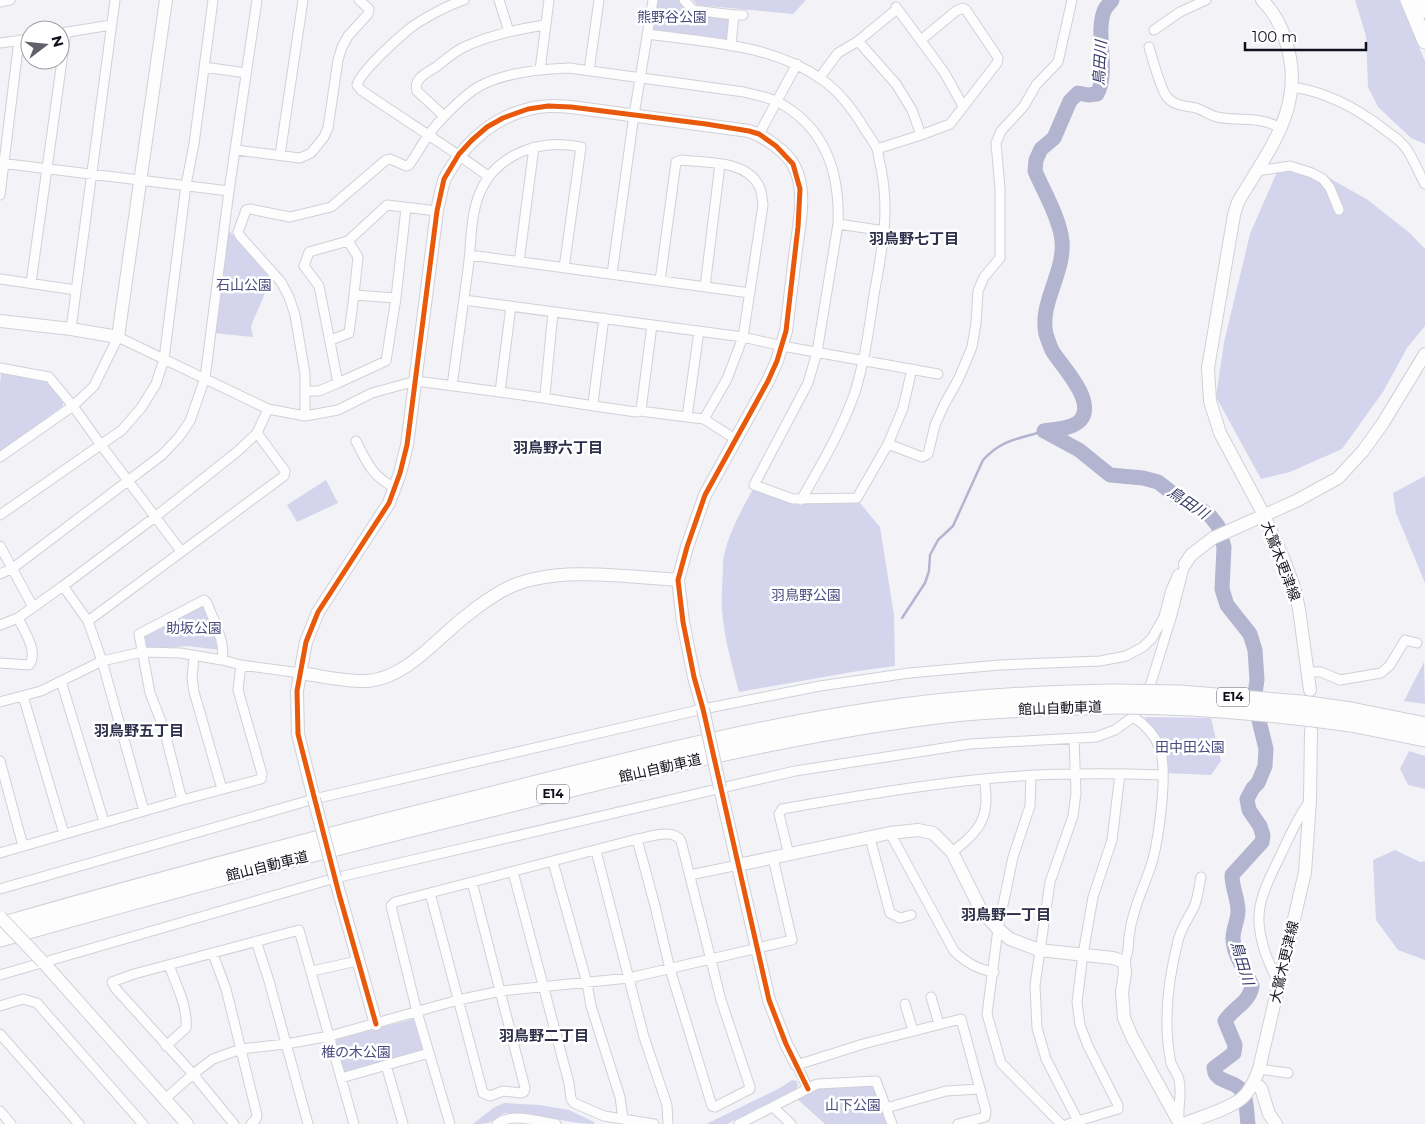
<svg xmlns="http://www.w3.org/2000/svg" width="1425" height="1124" font-family="Montserrat,'Noto Sans JP',sans-serif">
<style>
.green{fill:#d4d5ec}
.lines{fill:none;stroke-linecap:round;stroke-linejoin:round}
.stream{stroke:#b3b5d0;stroke-width:2.5}
.river{stroke:#b3b5d0;stroke-width:15}
.street-casing{stroke:#d0d0d8;stroke-width:11}
.secondary-casing{stroke:#d0d0d8;stroke-width:14}
.highway-casing{stroke:#d0d0d8;stroke-width:17}
.street{stroke:#fdfdfe;stroke-width:9}
.secondary{stroke:#fdfdfe;stroke-width:12}
.highway{stroke:#fdfdfe;stroke-width:15}
.secondary-bridge-casing{stroke:#d0d0d8;stroke-width:14;stroke-linecap:butt}
.highway-bridge-casing{stroke:#d0d0d8;stroke-width:17;stroke-linecap:butt}
.secondary-bridge{stroke:#fdfdfe;stroke-width:12}
.highway-bridge{stroke:#fdfdfe;stroke-width:15}
.cycleway-casing{stroke:#fff;stroke-width:8}
.cycleway{stroke:#e8590c;stroke-width:5}
.labels{text-anchor:middle;stroke-width:5;stroke-linejoin:round;paint-order:stroke}
.shield{fill:#fff;stroke:#585860;stroke-width:1}
.shield-label{font-size:12px;font-weight:bold;fill:#10111c}
.park-label{font-size:14px;fill:#4a4b7f;stroke:#fff}
.street-label{font-size:14px;fill:#10111c;stroke:#fff}
.water-label{font-size:15px;font-style:italic;fill:#373768;stroke:#fff}
.neighbourhood-label{font-size:15px;font-weight:bold;fill:#2e2f4a;stroke:#fff}
</style>
<rect width="100%" height="100%" fill="#f3f3f7"/>
<path class="green" d="M656,0H680L692,13L727,18L730,21L727,39L724,42L651,32Z
M693,0H806L793,14L697,5Z
M1355,0H1399L1425,61V144L1411,138L1378,107L1368,87L1366,36Z
M1279,167L1317,171L1368,200L1411,234L1425,249V326L1407,348L1383,392L1342,449L1290,472L1261,479L1216,397L1224,342L1250,234Z
M228,229L271,279L251,326L253,337L213,333Z
M1,373L46,379L63,400V406L0,452V384Z
M1425,476V583L1396,513L1393,493Z
M326,480L338,503L297,522L287,505Z
M753,489L763,490L799,504L860,503L880,527L894,615L895,666L858,671L739,692C732,665 724,638 722,610C721,594 723,579 723,564C724,541 742,509 753,489Z
M203,603L221,650L187,646L143,650L140,635Z
M1424,662L1425,704L1404,701Z
M1145,717L1211,718L1221,761L1211,775L1165,773L1149,725Z
M1409,751L1425,756V789L1408,785L1400,769Z
M1395,850L1420,862L1425,861V960L1398,950L1376,920L1373,860Z
M413,1019L416,1020L423,1050L421,1053L345,1074L343,1072L335,1042L337,1039Z
M792,1080L797,1081L798,1086L796,1089L727,1124H706L780,1088Z
M870,1084L874,1088L888,1122L886,1124H825L797,1099L821,1087Z
M504,1103L539,1105L569,1110L594,1122V1124C567,1124 540,1113 512,1113C498,1112 499,1119 488,1123C484,1124 477,1124 473,1124L493,1108Z"/>
<g class="lines">
<path class="stream" d="M902,618L925,583L929,571L930,555L938,540L953,526L983,460C1002,439 1019,439 1044,431"/>
<path class="river" d="M1044,431L1079,450L1110,475L1143,478L1158,482L1180,499L1202,510L1211,517L1218,526L1224,547L1222,589L1227,605L1250,634L1255,650L1257,680L1254,700L1266,749L1265,766L1258,783L1253,788L1247,799L1249,810L1260,826L1263,836L1262,842L1232,875C1232,888 1238,899 1238,911C1238,920 1233,929 1233,938C1233,956 1246,970 1252,986C1250,1002 1233,1008 1225,1021L1235,1045L1234,1053L1214,1068C1215,1083 1233,1080 1240,1089C1248,1099 1246,1112 1248,1124
M1044,431C1055,429 1075,429 1082,418C1094,399 1062,366 1053,352C1050,347 1048,340 1046,334C1039,303 1065,273 1062,241C1060,219 1044,192 1035,171L1036,160L1041,149L1054,138L1070,101L1078,93L1088,95L1097,94C1110,71 1094,31 1105,9C1107,6 1110,3 1112,0"/>
<g class="street-casing">
<path id="street" d="M464,0C448,5 422,19 409,29C397,39 361,71 357,85L361,90C403,119 447,146 488,176
M499,0L509,32
M684,0L693,10L734,15H743
M0,2L10,0
M896,7L944,72L963,106
M1154,30L1180,12L1206,0
M62,33L111,25
M647,34C705,42 772,44 821,79C838,90 850,106 861,123C866,132 873,140 877,149C879,155 879,162 881,168C890,214 882,249 874,295C869,328 865,360 855,392C842,430 821,465 801,500
M858,41L896,84L912,110L921,135
M0,43L30,39
M731,46L734,15
M1149,47C1153,60 1160,88 1167,97C1174,106 1187,106 1196,108C1203,110 1209,115 1217,117C1242,122 1255,115 1281,128
M204,67L246,73
M540,70L549,0
M589,71L599,0
M820,77L838,53L858,41L897,9
M1292,87C1327,92 1357,108 1385,130C1392,135 1400,140 1405,147C1414,159 1418,172 1425,184
M444,116L417,91C413,79 426,73 436,67C445,60 454,52 464,47C490,35 518,29 545,25
M759,134L797,64
M877,149L921,135L950,124L997,63L998,58L995,53L966,10L963,8L956,11L921,40
M236,150L300,158L311,153L324,137L328,128L338,60L342,47L348,36L368,14L369,9L359,0
M280,155L303,0
M0,163L229,191
M1256,171L1290,166L1312,173L1323,179L1330,188L1339,210
M0,195L19,40
M838,224L885,231
M348,241L358,257L354,295
M470,255L750,293
M519,262L534,147
M612,274L634,115L653,0
M0,279L76,290
M660,281L676,162L681,160C707,163 746,160 759,186C762,191 762,199 763,205L743,337L727,379L704,419L687,417L699,331
M31,283L66,32
M705,287L720,164
M464,300L743,337L782,346L938,374
M511,306L500,392L543,398L545,395L553,312
M604,318L593,403L594,406L636,412L641,410L652,325
M71,329L115,0
M331,340L349,333L354,295L396,298
M0,368L49,377L73,406L101,445L181,551
M338,383L386,361L396,298L406,208
M452,386C457,347 463,308 468,269C471,249 470,228 475,208C486,159 533,137 581,147L564,268
M305,391H319L338,383L319,286L304,266L309,252L348,241L387,205L437,211
M543,398L594,406
M640,411L687,417
M305,416V374L295,315L289,297L281,282L240,236L238,232L246,210L250,209L290,217L331,207L386,160L390,159L406,166L409,165C416,156 421,145 428,136C437,122 463,96 478,87C502,73 541,69 569,68L744,92C755,95 768,97 778,102C825,127 840,173 838,224L817,352L808,383L754,485L793,499L857,498L888,444L903,408L912,369
M704,419L735,439
M356,441C367,463 372,476 395,488
M888,444L922,457L928,454L935,425L944,405L959,378L972,347L976,323L978,291L984,277L1000,258V189L996,143L1001,131L1024,106L1036,85L1058,62L1072,0
M0,457L73,406L94,386L118,337L268,409L305,416L338,410L372,393L416,381L500,392
M0,515L122,430L141,408L156,384L164,359L186,185L194,144L213,0
M0,546L33,607
M0,574L13,568L162,455L179,437L190,421L205,378L229,191L257,0
M63,586L88,621L102,661L144,811
M88,621L284,476L285,471L257,433
M0,625L18,618L63,586L155,517L238,451L257,433L268,409
M194,656L192,678L194,692L222,789
M0,663L29,665C39,652 24,631 18,618
M1308,672H1321L1340,680L1381,673L1390,665L1405,640L1417,643
M61,681L104,822
M23,696L64,834
M0,702L41,691L102,661L142,652L180,653L222,660L241,665L300,673
M1074,739L1076,793L1073,816L1050,882L1035,985L1037,1028L1046,1059L1078,1121
M0,761L23,846
M1031,776L1030,806L1013,857L998,929L987,1014L1001,1063L1061,1124
M182,800L164,729L150,693L139,634L204,600L207,603C213,620 226,642 222,660
M890,833L954,951C967,963 977,969 994,972
M870,838L890,913L900,918L911,915
M596,851L644,1037L667,1105L668,1124
M952,852C981,831 991,815 984,779
M0,853L182,800L261,779L262,774L238,690L241,665
M789,855L779,814L782,809C849,797 915,786 983,779C1042,773 1103,773 1162,775
M553,862L587,983L591,1006L620,1097L623,1119
M513,872L569,1083L571,1099L574,1103L604,1116L654,1124
M690,875L738,865
M0,889L314,799L703,709L820,686L909,673L1000,665L1100,661L1126,656L1143,647L1152,638L1164,617L1171,590L1178,574
M430,893L483,1093L490,1096L503,1091L521,1093L524,1092L525,1088L472,882
M256,941L269,981L308,1124
M213,954L226,989L257,1115L256,1119L251,1124
M1124,962C1129,954 1128,946 1129,937C1130,928 1132,919 1135,910C1140,893 1148,877 1153,859C1159,835 1168,772 1160,749C1155,735 1146,725 1133,717
M312,971L357,961
M0,975L335,878L795,771L970,744L1096,737L1115,730L1133,717L1142,703L1151,683L1171,618L1185,564
M1279,983C1266,960 1254,928 1261,902C1265,884 1275,868 1282,852C1291,834 1298,816 1310,801
M931,997L939,1024
M905,1004L913,1031
M0,1006L23,999L37,1003L143,1124
M0,1034L79,1124
M166,1046L186,1028C188,1006 176,985 169,965
M386,1065L403,1124
M1259,1069L1288,1073
M341,1078L429,1053
M808,1089L797,1065L863,1044L961,1019L986,1111L985,1117L958,1124
M165,1099L193,1074L213,1059L241,1049L286,1044L330,1036L458,1000L501,991L629,978L792,940L773,858
M773,1107L791,1124
M886,1108L946,1091L980,1089
M0,1111L11,1124
M1179,1118C1178,1106 1182,1093 1179,1080C1178,1074 1173,1069 1171,1063C1163,1024 1168,980 1178,941C1181,928 1188,919 1194,907C1198,898 1199,886 1201,877
M234,1124L193,1074L115,988L112,982L134,974L299,930L354,1124
M450,1124L417,1012L391,906L395,902L637,839C650,837 673,828 681,841L721,1000L750,1087V1089L715,1107L712,1106L670,969L655,906L637,839
M497,1124C512,1112 537,1121 556,1124
M739,1124L817,1084L876,1081L892,1124
M1068,1124L1118,1109V1105L1088,1046L1080,1025L1077,1002L1083,954L1093,897L1112,840L1120,774"/>
</g>
<g class="secondary-casing">
<path id="secondary" d="M1262,0C1273,11 1281,25 1285,39C1308,104 1269,149 1238,202L1234,215L1208,368L1210,401L1220,433L1264,515L1284,560L1294,587L1299,609L1310,690
M0,321L71,329L118,337L166,0
M1185,564L1191,555L1213,538L1296,501L1338,478L1363,451L1383,423L1425,354
M300,673C322,676 346,682 368,681C399,678 423,654 445,634C462,618 491,595 512,586C559,566 628,577 678,580
M720,788L769,1000L786,1044L797,1065
M314,799L298,734L297,691L306,642L318,612L389,503L400,473L407,445L437,211C439,201 441,191 444,181C445,176 449,172 451,168C469,139 496,117 529,109C543,105 557,106 571,107L749,131C764,136 786,151 794,166C808,192 798,229 795,257C792,282 789,306 786,331L777,361L768,381L705,495L687,547L678,580L683,622L694,677L703,709
M738,865L890,833L918,830L933,833L952,852L981,910L998,929L1010,939L1039,950L1113,958L1124,962L1125,973L1122,992L1124,1018L1132,1037L1180,1124
M335,878L376,1024
M43,962L187,1124
M1254,1082L1261,1088L1269,1114L1276,1124
M1183,1124C1200,1117 1227,1110 1241,1099C1250,1092 1255,1080 1259,1069L1305,872L1310,801L1311,731"/>
</g>
<g class="highway-casing">
<path id="highway" d="M1408,0L1425,41
M1421,0L1425,10
M1351,710L1425,725
M1351,724L1425,739
M0,925C164,878 328,835 493,794C619,762 746,729 874,710C954,698 1034,693 1114,692
M0,939C166,892 332,848 500,807C639,772 778,737 921,718C985,709 1051,708 1116,706"/>
</g>
<use href="#street" class="street"/>
<use href="#secondary" class="secondary"/>
<use href="#highway" class="highway"/>
<g class="secondary-bridge-casing">
<path id="secondary-bridge" d="M703,709L720,788
M314,799L335,878
M0,917L43,962"/>
</g>
<g class="highway-bridge-casing">
<path id="highway-bridge" d="M1114,692L1180,693L1301,703L1351,710
M1116,706C1194,706 1273,713 1351,724"/>
</g>
<use href="#secondary-bridge" class="secondary-bridge"/>
<use href="#highway-bridge" class="highway-bridge"/>
<g class="cycleway-casing">
<path id="cycleway" d="M376,1024L339,894L298,734L297,691L306,642L318,612L389,503L400,473L407,445L437,211L444,179L459,154L472,140L487,127L503,118L528,109L548,106L571,107L706,124L749,131L759,134L776,146L793,164L800,189L798,227L786,331L777,361L768,381L705,495L687,547L678,580L683,622L694,677L703,709L769,1000L786,1044L808,1089"/>
</g>
<use href="#cycleway" class="cycleway"/>
</g>
<g class="labels">
<g class="shield">
<rect x="1217" y="687.5" width="32" height="19" rx="4"/>
<rect x="537" y="784.5" width="32" height="19" rx="4"/>
</g>
<g class="shield-label">
<text x="1233" y="701">E14</text>
<text x="553" y="798">E14</text>
</g>
<g class="park-label">
<text x="672" y="22">熊野谷公園</text>
<text x="244" y="290">石山公園</text>
<text x="806" y="600">羽鳥野公園</text>
<text x="194" y="633">助坂公園</text>
<text x="1190" y="752">田中田公園</text>
<text x="356" y="1057">椎の木公園</text>
<text x="853" y="1110">山下公園</text>
</g>
<g class="street-label">
<text transform="translate(1281 561) rotate(69)" y="5">大鷲木更津線</text>
<text transform="translate(1060 708) rotate(-2)" y="5">館山自動車道</text>
<text transform="translate(660 768) rotate(-13)" y="5">館山自動車道</text>
<text transform="translate(267 866) rotate(-14)" y="5">館山自動車道</text>
<text transform="translate(1284 962) rotate(-77)" y="5">大鷲木更津線</text>
</g>
<g class="water-label">
<text transform="translate(1100 63) rotate(-87)" y="5">鳥田川</text>
<text transform="translate(1188 503) rotate(34)" y="5">鳥田川</text>
<text transform="translate(1242 963) rotate(73)" y="5">鳥田川</text>
</g>
<g class="neighbourhood-label">
<text x="914" y="244">羽鳥野七丁目</text>
<text x="558" y="453">羽鳥野六丁目</text>
<text x="139" y="736">羽鳥野五丁目</text>
<text x="1006" y="920">羽鳥野一丁目</text>
<text x="544" y="1041">羽鳥野二丁目</text>
</g>
</g>
<g transform="translate(45 45) rotate(74)"><circle r="24" fill="#ffffff" stroke="#9fa0a4"/>
<path d="M0-4L9 19L0 12L-9 19Z" fill="#5f6069"/>
<text y="-8" font-size="14" font-weight="bold" text-anchor="middle" fill="#10111c">N</text>
</g>
<path d="M1245 42v8h121v-8" fill="none" stroke="#10111c" stroke-width="2.5"/>
<text x="1252" y="42" font-size="15" fill="#10111c" stroke="#ffffff" stroke-width="4" paint-order="stroke">100 m</text>
</svg>
